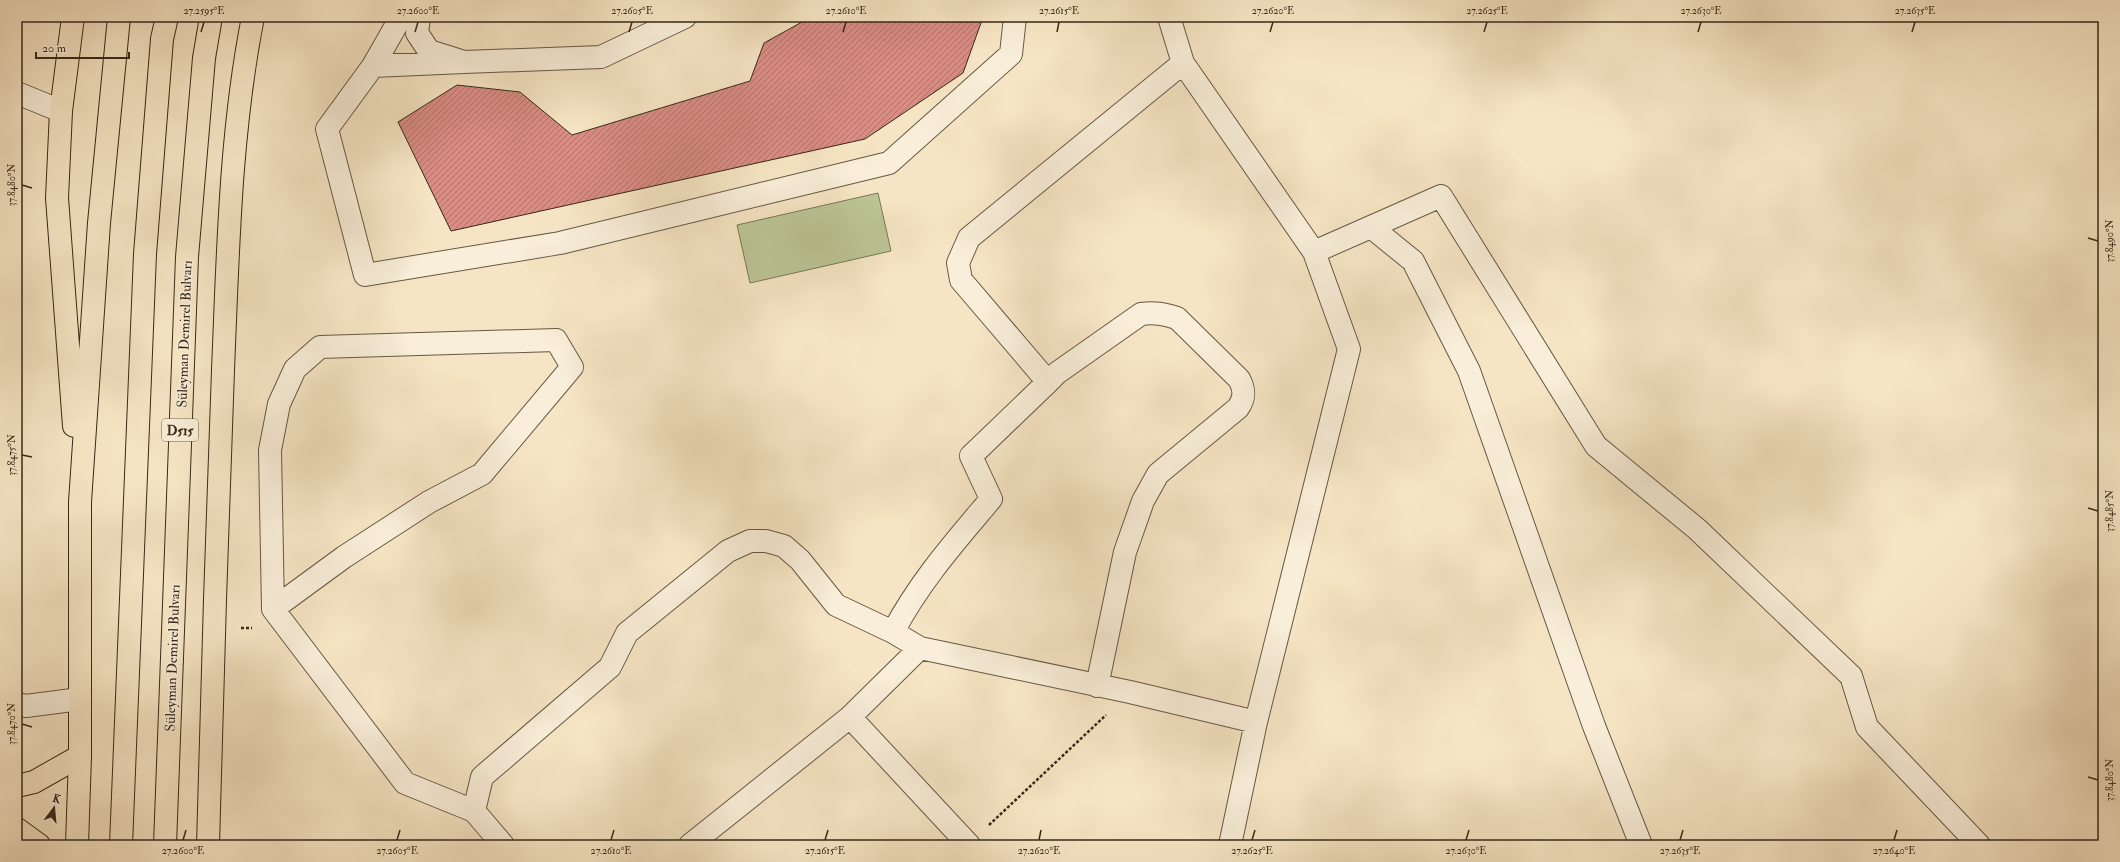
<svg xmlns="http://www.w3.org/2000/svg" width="2120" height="862" font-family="'IM FELL Double Pica',serif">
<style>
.pitch{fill:#bcc595;stroke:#797757}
.building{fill:url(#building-hatch);stroke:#362919}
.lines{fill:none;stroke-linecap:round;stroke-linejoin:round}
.minor-casing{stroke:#665844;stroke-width:24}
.major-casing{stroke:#362919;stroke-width:24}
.highway-casing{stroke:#362919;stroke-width:24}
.path{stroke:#362919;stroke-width:2.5;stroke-dasharray:3 2;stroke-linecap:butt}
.minor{stroke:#f9eed9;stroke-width:22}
.major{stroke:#f6e5c4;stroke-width:22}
.highway{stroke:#f6e5c4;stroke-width:22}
.ticks{fill:none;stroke:#362919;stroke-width:1.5}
.labels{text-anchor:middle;stroke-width:3;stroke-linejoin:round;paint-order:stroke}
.shield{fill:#f9eed9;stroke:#706453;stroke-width:1}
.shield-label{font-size:13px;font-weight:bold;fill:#362919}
.street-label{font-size:14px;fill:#362919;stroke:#f9eed9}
.neatline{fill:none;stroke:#362919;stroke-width:1.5}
.ticks-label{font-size:10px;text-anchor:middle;fill:#362919}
</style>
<defs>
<pattern id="building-hatch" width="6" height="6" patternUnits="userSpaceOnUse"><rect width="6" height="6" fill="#d88d85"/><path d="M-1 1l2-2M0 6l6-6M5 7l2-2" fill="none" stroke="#b0736c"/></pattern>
</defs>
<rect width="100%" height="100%" fill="#f6e5c4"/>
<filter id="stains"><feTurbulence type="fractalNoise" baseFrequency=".005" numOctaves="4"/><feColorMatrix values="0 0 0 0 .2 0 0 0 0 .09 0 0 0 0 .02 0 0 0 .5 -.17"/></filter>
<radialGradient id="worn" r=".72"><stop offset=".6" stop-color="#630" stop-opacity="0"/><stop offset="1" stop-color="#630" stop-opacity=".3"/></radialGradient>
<path class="pitch" d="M878,193L891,251L750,283L737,225Z"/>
<path class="building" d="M811,17H982V20L963,73L865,139L451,231L398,122L457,85L520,92L572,135L750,81L764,43Z"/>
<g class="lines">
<g class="minor-casing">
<path id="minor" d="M419,17L417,33L429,51L464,62L601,57L685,17
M1169,17L1183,63L1314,252L1349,349L1256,722L1230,845
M464,62L373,66L327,129L365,275L560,243L889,163L1011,54L1015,17
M373,66L401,17
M17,93L61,111
M1371,227L1413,261L1469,371L1594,726L1641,845
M1314,252L1441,196L1596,446L1697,529L1851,676L1867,727L1979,845
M1048,382L1057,373L1141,314C1155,312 1164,314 1177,318L1239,379C1245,390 1245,398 1238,408L1158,474L1143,501L1125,552L1097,686
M273,609L344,557L429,502L482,474L572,367L556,340L320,347L295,369L279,404L270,450L273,609L405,783L474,811L503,845
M893,632C920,581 954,543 991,499L971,456L1048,382L961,280L958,263L969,238L1183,63
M17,704L26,706L80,699
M850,717L969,845
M474,811L482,777L610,667L627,633L728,551L750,541H766L784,546L800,560L836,605L893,632L920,648
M690,845L850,717L920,648L1130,692L1256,722"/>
</g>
<g class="major-casing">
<path id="major" d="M17,786L34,782L80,756
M17,829L39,845"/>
</g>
<g class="highway-casing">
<path id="highway" d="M73,17L61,111L57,198L74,426
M77,845L80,756V502L99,223L119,17
M121,845L145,254L162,39L167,17
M165,845L187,257L204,58L211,17
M208,845C212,687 217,528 223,370C228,252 230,133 253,17"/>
</g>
<path class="path" d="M241,628H252
M989,825L1106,715"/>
<use href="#minor" class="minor"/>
<use href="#major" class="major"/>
<use href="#highway" class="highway"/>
</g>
<path class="ticks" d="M201,32L204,22M415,32L418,22M629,32L632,22M843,32L846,22M1057,32L1059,22M1270,32L1273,22M1484,32L1487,22M1698,32L1701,22M1912,32L1915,22M22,185L32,188M2088,238L2098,241M22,455L32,457M2088,508L2098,511M22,724L32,727M2088,777L2098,780M183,840L186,830M397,840L400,830M611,840L614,830M825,840L828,830M1039,840L1041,830M1252,840L1255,830M1466,840L1469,830M1680,840L1683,830M1894,840L1897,830"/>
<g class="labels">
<rect class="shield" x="162" y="419" width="36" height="22" rx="3"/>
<g class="shield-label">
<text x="180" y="435">D515</text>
</g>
<g class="street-label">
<text transform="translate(184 334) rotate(-88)" y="5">Süleyman Demirel Bulvarı</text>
<text transform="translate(172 658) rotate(-88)" y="5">Süleyman Demirel Bulvarı</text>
</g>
</g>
<rect width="2120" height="862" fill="none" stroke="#f6e5c4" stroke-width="44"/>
<g transform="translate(54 808) rotate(16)" stroke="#f9eed9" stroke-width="3" paint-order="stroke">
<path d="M0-3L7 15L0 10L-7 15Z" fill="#362919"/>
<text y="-6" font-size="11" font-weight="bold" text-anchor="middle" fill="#362919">K</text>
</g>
<path d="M36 52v6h93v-6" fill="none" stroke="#362919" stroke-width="2"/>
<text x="42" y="52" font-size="12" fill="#362919" stroke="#f9eed9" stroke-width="3" paint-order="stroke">20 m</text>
<rect x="22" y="22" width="2076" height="818" class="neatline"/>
<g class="ticks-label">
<text x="204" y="14">27.2595°E</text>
<text x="418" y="14">27.2600°E</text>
<text x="632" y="14">27.2605°E</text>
<text x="846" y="14">27.2610°E</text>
<text x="1059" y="14">27.2615°E</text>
<text x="1273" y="14">27.2620°E</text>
<text x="1487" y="14">27.2625°E</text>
<text x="1701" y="14">27.2630°E</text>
<text x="1915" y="14">27.2635°E</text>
<text transform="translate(11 185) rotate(-90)" y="4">37.8480°N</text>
<text transform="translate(2109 241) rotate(-90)" y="4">37.8490°N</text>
<text transform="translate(11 455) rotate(-90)" y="4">37.8475°N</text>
<text transform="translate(2109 511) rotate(-90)" y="4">37.8485°N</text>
<text transform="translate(11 724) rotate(-90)" y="4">37.8470°N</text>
<text transform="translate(2109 780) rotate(-90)" y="4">37.8480°N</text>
<text x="183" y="854">27.2600°E</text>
<text x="397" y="854">27.2605°E</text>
<text x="611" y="854">27.2610°E</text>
<text x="825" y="854">27.2615°E</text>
<text x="1039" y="854">27.2620°E</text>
<text x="1252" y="854">27.2625°E</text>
<text x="1466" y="854">27.2630°E</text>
<text x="1680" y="854">27.2635°E</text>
<text x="1894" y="854">27.2640°E</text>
</g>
<rect width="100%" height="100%" filter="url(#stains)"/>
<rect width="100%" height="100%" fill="url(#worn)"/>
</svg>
